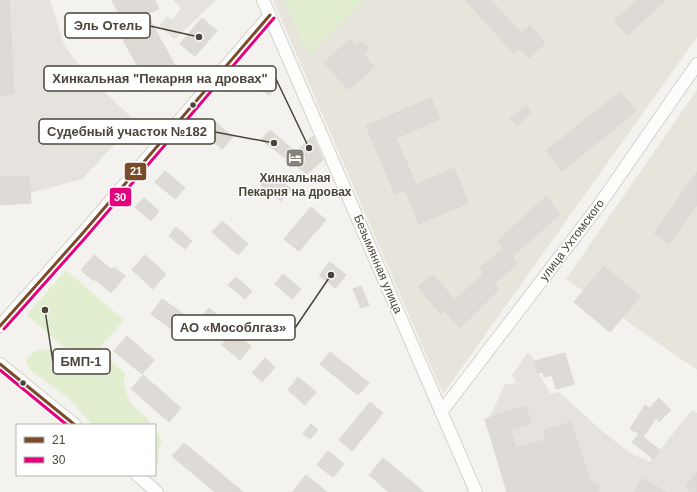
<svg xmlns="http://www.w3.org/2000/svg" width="697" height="492" font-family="Helvetica,sans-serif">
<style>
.residential{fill:#e7e4dc}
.industrial{fill:#e6e2de}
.green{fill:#e1eecf}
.building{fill:#dedbd6;stroke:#dcd9d4}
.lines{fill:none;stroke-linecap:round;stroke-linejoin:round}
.minor-casing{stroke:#d2d0cb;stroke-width:14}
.minor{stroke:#fdfdfc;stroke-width:12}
.bus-1-casing{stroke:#fff;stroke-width:6}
.bus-2-casing{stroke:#fff;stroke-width:6}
.bus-1{stroke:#7a4b2a;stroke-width:3}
.bus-2{stroke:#e5007d;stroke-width:3}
.bus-dot{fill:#4b4439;stroke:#fff;stroke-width:1.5}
.labels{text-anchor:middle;stroke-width:3;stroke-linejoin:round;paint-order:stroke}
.poi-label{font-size:12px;font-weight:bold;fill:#4b4439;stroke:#fff}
.street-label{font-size:12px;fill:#4b4439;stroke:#fff}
.leader{fill:none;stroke:#4b4439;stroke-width:1.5}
.callout-dot{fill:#4b4439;stroke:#fff;stroke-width:1.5}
.callout{fill:#fff;stroke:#4b4439;stroke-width:1.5}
.callout-label{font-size:13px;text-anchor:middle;font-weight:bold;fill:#4b4439}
.line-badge{stroke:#fff;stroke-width:1.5}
.badge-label{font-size:11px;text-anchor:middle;font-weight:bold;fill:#fff}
</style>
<rect width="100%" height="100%" fill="#f4f2ee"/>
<path class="residential" d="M273,0H697V37L443,394Z
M697,90V370L566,279Z"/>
<path class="industrial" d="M0,0H50L64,45L84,72L136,122L82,179L26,194L0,196Z
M173,0H216L175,39L159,26L167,16L172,20L181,9Z
M528,352L535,361L538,373L551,394L559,392L602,431L630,453L650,462L692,410L697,413V492H507L485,419L490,417L505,384L516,383L512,375Z"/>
<path class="green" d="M284,0H364L309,54Z
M66,270L124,320L85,365L27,315Z
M51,349C62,355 71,364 81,370L90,368L100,357C109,358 120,368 125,374L124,384L129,401L132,405L146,417L151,425H93L67,397L30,370L26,361C34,348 36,351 51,349Z
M155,430L162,440L159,449L158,463L155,466Z"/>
<path class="building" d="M0,0H9L14,94L0,95Z
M112,0H155L159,9L147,14L180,75L151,91L118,30L125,25Z
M465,0H491L521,33L530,25L545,43L529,58L520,48L514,54Z
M637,0H666L627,35L614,21Z
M202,18L217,31L195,56L180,44Z
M350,39L356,46L362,41L369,49L363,54L374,67L349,90L324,63Z
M260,68L279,83L269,95L250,80Z
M620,92L636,111L562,171L546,151Z
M431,98L440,119L396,138L416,185L454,168L468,203L419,224L405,190L395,194L366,126Z
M526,105L531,112L517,126L510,119Z
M213,120L233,137L222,149L203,133Z
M270,130L296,152L313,136L323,160L307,174L261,140Z
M165,171L185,188L175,199L155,182Z
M697,172V205L669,244L654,233Z
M271,173L291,189L281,201L261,185Z
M29,176L31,203L0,205V177Z
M546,196L560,214L512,257L517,264L494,284L498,290L460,328L445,311L441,314L418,287L433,275L455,300L483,274L480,268L503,248L498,241Z
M144,198L159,211L151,221L135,207Z
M311,207L326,220L299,251L284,239Z
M222,221L248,244L238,255L212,232Z
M176,227L192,241L185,249L169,236Z
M94,255L112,270L114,267L125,276L111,293L95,279L94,281L81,270Z
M145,255L166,274L153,289L132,270Z
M330,262L346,275L335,288L319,275Z
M604,266L640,297L610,332L574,302Z
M283,274L301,289L292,299L275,284Z
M236,277L252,291L245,299L228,285Z
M361,286L369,305L361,308L353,289Z
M162,299L188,317L177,333L151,314Z
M209,308L226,323L225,325L251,346L240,360L222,345L226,340L201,318Z
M127,336L154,360L142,374L114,351Z
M330,352L369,383L358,395L320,364Z
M565,353L574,384L556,389L552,375L544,377L543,372L538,373L535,361Z
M265,358L275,367L262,382L252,373Z
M143,375L181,408L169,422L131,389Z
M298,377L316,392L305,405L288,390Z
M659,398L671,410L659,422L656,418L644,436L630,429L645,405L650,408Z
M370,402L383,413L352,451L339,440Z
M526,406L531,423L510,430L516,448L546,440L543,431L571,422L591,483L599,485L598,492H507L485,419Z
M311,424L318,430L310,439L303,434Z
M639,434L660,450L653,459L632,442Z
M184,443L243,492H215L172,456Z
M328,451L344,464L333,477L317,465Z
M383,458L424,492H389L369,475Z
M697,472V492H692L686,487Z
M306,475L327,492H292Z
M642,478L666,492H634Z"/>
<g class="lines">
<g class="minor-casing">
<path id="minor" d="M263,0L476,492
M0,326L82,234L270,15
M0,364L75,425
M442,411L597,208L697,64
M137,475L157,492"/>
</g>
<use href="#minor" class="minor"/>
<g class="bus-1-casing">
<path id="bus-1" d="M0,326L82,234L270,15
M0,364L75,425"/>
</g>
<g class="bus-2-casing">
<path id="bus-2" d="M4,329L86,237L274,18
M0,370L67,425"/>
</g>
<use href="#bus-1" class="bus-1"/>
<use href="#bus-2" class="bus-2"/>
</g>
<defs>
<g id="hotel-square" transform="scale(1)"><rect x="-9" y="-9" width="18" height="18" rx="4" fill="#868178" stroke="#fff"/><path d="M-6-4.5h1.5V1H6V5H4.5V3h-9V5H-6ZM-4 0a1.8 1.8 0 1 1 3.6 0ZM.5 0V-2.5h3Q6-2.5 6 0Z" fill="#fff"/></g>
</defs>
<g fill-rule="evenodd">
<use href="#hotel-square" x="295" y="158"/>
</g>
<g class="bus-dot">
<circle cx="193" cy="105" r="3.5"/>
<circle cx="23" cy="383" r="3.5"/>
</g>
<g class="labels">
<g class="poi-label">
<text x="295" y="182">Хинкальная<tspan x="295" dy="14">Пекарня на дровах</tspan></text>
</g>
<g class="street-label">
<text transform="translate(572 240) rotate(-53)" y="4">улица Ухтомского</text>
<text transform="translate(378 264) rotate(67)" y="4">Безымянная улица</text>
</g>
</g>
<path class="leader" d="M199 37L150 26M309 148L276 79M274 143L215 132M331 275L295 328M45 310L53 362"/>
<g class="callout-dot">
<circle cx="199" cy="37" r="4"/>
<circle cx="309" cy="148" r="4"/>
<circle cx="274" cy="143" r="4"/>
<circle cx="331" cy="275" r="4"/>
<circle cx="45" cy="310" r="4"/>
</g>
<g class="callout">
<rect x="65" y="13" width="85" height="25" rx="4"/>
<rect x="44" y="66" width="232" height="25" rx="4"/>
<rect x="39" y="119" width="176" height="25" rx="4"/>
<rect x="172" y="315" width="123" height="25" rx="4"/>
<rect x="53" y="349" width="57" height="25" rx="4"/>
</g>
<g class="callout-label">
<text x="108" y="30">Эль Отель</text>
<text x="160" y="83">Хинкальная "Пекарня на дровах"</text>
<text x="127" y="136">Судебный участок №182</text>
<text x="233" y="332">АО «Мособлгаз»</text>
<text x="81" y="366">БМП-1</text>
</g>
<g class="line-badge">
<rect x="124" y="162" width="23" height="19" rx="4" fill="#7a4b2a"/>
<rect x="109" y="187" width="23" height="20" rx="4" fill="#e5007d"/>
</g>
<g class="badge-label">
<text x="136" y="175">21</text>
<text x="120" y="201">30</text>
</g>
<rect x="16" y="424" width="140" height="52" fill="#ffffff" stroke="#b7b4b0"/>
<rect x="24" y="437" width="20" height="6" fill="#7a4b2a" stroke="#b7b4b0"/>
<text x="52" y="444" font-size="12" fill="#4b4439">21</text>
<rect x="24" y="457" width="20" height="6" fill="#e5007d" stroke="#b7b4b0"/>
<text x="52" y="464" font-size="12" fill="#4b4439">30</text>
</svg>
